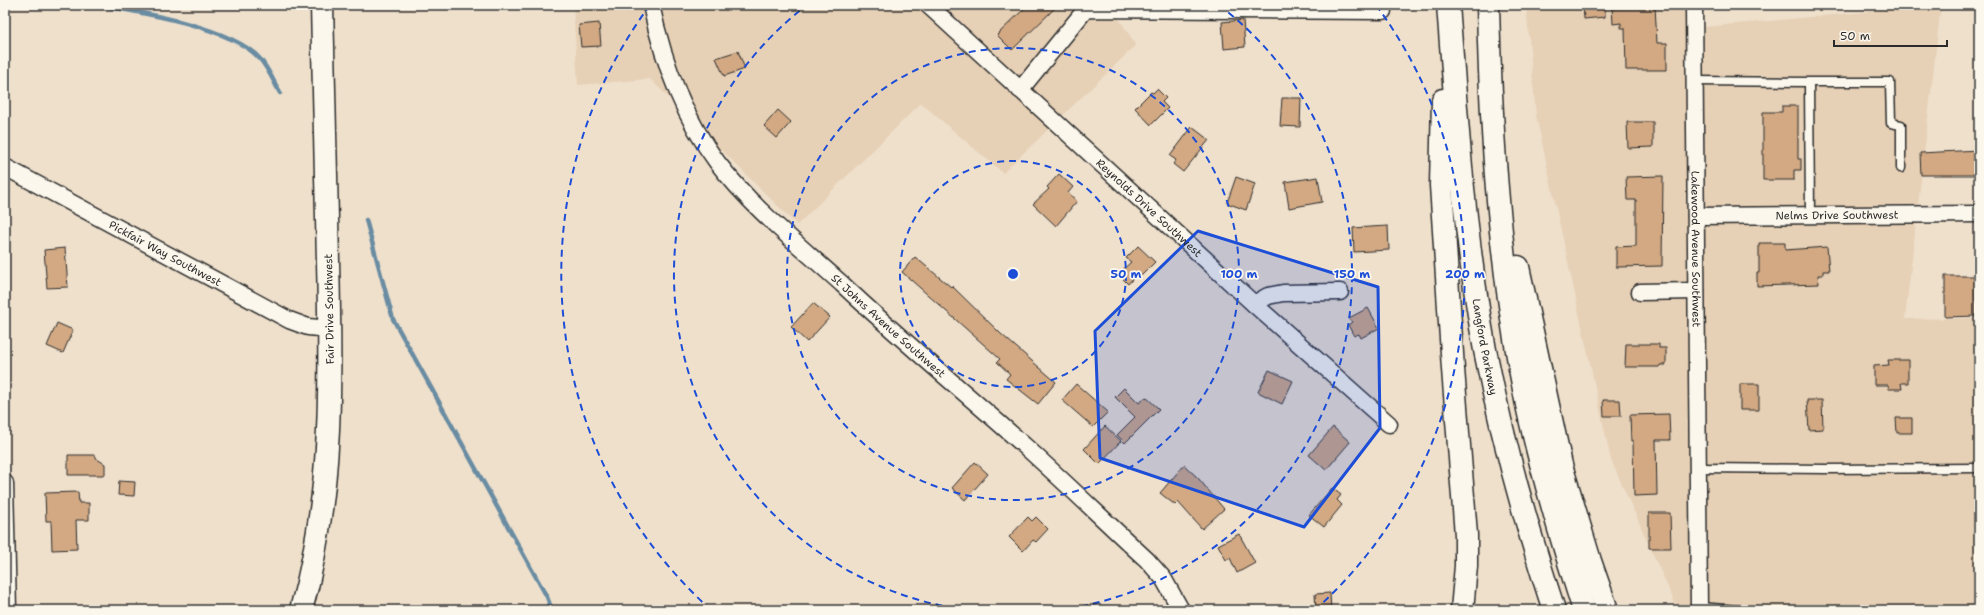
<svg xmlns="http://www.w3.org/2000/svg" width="1984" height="615" font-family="'Shantell Sans',sans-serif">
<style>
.built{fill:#e6d0b6}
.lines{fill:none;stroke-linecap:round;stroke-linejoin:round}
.stream{stroke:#698ca2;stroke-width:4.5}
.building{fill:#d2a983;stroke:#2b2b2b}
.lane-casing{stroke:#2b2b2b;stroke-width:11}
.street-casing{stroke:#2b2b2b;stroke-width:19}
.secondary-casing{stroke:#2b2b2b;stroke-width:25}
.highway-casing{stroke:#2b2b2b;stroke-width:25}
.lane{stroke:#fbf7ec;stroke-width:8}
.street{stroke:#fbf7ec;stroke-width:16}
.secondary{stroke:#fbf7ec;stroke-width:22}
.highway{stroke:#fbf7ec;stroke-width:22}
.marked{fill:#1d4ed8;fill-opacity:0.2;stroke:#1d4ed8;stroke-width:3;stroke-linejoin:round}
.ring{fill:none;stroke:#1d4ed8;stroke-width:2;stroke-dasharray:7 5}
.labels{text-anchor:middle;stroke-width:3.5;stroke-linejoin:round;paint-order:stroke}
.street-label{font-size:11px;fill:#2b2b2b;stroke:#fbf7ec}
.centre{fill:#1d4ed8;stroke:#fbf7ec;stroke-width:2}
.ring-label{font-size:12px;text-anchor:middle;font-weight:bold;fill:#1d4ed8;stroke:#fbf7ec;stroke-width:3.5;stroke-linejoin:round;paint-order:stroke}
</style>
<rect width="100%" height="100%" fill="#efe0cc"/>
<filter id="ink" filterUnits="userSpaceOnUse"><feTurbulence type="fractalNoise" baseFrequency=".025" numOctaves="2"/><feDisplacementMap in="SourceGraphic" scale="8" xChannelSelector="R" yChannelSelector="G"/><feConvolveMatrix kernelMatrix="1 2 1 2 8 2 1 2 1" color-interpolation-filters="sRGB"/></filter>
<g filter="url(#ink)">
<path class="built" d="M573,5H1110L1136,45L1003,173L921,103L797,225L650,79L578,85Z
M1526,5H1703L1704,27L1941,5L1905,319L1979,318V610H1678L1611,460L1536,115Z"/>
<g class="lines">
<path class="stream" d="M98,5C140,12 232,27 260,59C268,68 274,82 280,93
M366,220L393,319L547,597L552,610"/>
</g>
<path class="building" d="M1028,5H1058L1012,50L997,35Z
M1583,5H1605V17L1584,19Z
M1655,6L1657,43H1667V70H1626L1625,28H1621V23L1613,24L1612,8Z
M1243,20L1245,47L1224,49L1222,22Z
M599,23L601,46L581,47L579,25Z
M738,51L745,69L724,76L716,58Z
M1157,89L1166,98L1162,102L1168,108L1151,125L1135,108L1151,92L1153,93Z
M1282,98H1301L1300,127L1280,126Z
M1782,106H1798V159H1801V170H1794V180H1763V112H1782Z
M778,110L791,122L777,138L764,126Z
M1627,122H1653V147L1628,148Z
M1192,127L1209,140L1183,172L1173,164L1176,160L1170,156Z
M1979,150V175H1921L1920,153Z
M1059,174L1073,187L1068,193L1077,201L1056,226L1033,204L1049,189L1047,187Z
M1663,176L1662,266L1616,267V247L1636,246V200H1627L1626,177Z
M1236,177L1255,184L1246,210L1227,203Z
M1318,177L1322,202L1289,208L1285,182Z
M1388,226L1389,250L1354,252L1353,228Z
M1759,243H1785V250L1827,247L1829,271H1823V275H1818L1819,284L1757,286V273H1759Z
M1138,246L1155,262L1142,275L1139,272L1128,284L1118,274L1131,262L1126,258Z
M65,248L68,287L47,288L44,250Z
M915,257L951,287L952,286L1001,334L1056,382L1038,404L1006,379L1010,374L997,362L1000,359L902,272Z
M1945,276H1976V316L1945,317Z
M813,303L830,317L807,342L791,327Z
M1368,308L1379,328L1361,338L1359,334L1354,336L1348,325L1352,322L1349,318Z
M57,323L73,330L63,353L47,346Z
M1626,344H1659V348H1666V365H1660V367H1625Z
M1888,360H1908V383H1901L1902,389H1889L1888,385H1874V366L1889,365Z
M1269,370L1293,381L1282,404L1258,392Z
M1076,384L1108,412L1093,427L1062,400Z
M1740,384H1759V410H1740Z
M1124,388L1139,403L1146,397L1159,409L1125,443L1117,435L1135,417L1115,397Z
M1603,400H1620L1621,416H1604Z
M1807,400H1822L1823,429L1809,430Z
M1669,414L1670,440H1656L1657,495L1634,496L1633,441H1631L1630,415Z
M1896,418H1912V433H1897Z
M1105,426L1121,441L1099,464L1084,449Z
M1333,427L1350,442L1326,470L1309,455Z
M68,455H95L97,459L105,464V475H68Z
M975,462L988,474L965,500L952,488Z
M1184,465L1198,478L1224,509L1202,529L1178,502L1175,505L1160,493Z
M119,481L135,482L134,496L118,495Z
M1332,488L1341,495L1337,500L1342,505L1324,527L1309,515Z
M78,492L79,503H89V520H76L77,549L52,550L51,521H46L45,493Z
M1649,513H1670L1671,548H1649Z
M1028,517L1032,521L1036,517L1048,529L1036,542L1033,540L1023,551L1009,537Z
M1239,534L1255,563L1237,573L1230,558L1226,560L1218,545Z
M1330,593L1331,610H1316L1315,594Z"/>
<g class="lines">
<g class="lane-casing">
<path id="lane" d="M1694,81L1809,82
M1810,215L1809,82H1890L1891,123L1901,125V168
M1698,468L1826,469L1979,468
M1699,607L1739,610"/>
</g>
<g class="street-casing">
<g id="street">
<path id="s1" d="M651,5C663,61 682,115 717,162C752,208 799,245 842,284C902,341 966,393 1027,448C1068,485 1107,523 1147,560L1163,578L1181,610"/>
<path id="s2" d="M928,5L1254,304L1389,424"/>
<path id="s3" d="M1694,5L1699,610"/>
<path d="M1020,90L1086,9L1383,11"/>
<path id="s4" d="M5,167L289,320L308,327L330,329"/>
<path id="s5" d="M1696,216L1979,214"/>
<path d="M1640,292L1696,291"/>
<path d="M1254,304L1268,296L1283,293L1340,292"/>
<path d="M5,483L8,610"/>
</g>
</g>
<g class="secondary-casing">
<path id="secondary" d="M301,610C333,496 331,379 328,261C326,176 324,90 322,5"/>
</g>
<g class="highway-casing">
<g id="highway">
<path id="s6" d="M1448,5C1457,120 1464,236 1485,350C1502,438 1526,525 1554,610"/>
<path d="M1488,5C1491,139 1500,273 1527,405C1542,474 1562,542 1584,610"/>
<path d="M1443,100L1441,185L1453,369L1466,535V566L1462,610"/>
<path d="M1518,267L1561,465L1590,561L1607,610"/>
</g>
</g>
<use href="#lane" class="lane"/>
<use href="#street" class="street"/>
<use href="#secondary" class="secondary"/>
<use href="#highway" class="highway"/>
</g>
</g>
<path class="marked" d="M1198,231L1378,287L1380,428L1304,527L1100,458L1095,331Z"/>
<g class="ring">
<circle cx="1013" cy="274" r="113"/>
<circle cx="1013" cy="274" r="226"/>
<path d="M966 610A339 339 0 0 1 807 5M1219 5A339 339 0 0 1 1060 610"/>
<path d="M711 610A452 452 0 0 1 650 5M1376 5A452 452 0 0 1 1315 610"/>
</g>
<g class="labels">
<g class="street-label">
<text dy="4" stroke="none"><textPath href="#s2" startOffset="300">Reynolds Drive Southwest</textPath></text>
<text dy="4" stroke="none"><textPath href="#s5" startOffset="141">Nelms Drive Southwest</textPath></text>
<text dy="4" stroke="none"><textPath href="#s3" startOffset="244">Lakewood Avenue Southwest</textPath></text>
<text dy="4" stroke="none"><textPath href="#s4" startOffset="182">Pickfair Way Southwest</textPath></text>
<text transform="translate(329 309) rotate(-91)" y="4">Fair Drive Southwest</text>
<text dy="4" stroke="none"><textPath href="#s1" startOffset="409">St Johns Avenue Southwest</textPath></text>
<text dy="4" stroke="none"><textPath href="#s6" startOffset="344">Langford Parkway</textPath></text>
</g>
</g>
<circle cx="1013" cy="274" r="6" class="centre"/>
<g class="ring-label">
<text x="1126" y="278">50 m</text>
<text x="1239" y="278">100 m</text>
<text x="1352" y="278">150 m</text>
<text x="1465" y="278">200 m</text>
</g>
<rect width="1984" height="615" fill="none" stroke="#fbf7ec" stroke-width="20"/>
<rect x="10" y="10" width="1964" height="595" fill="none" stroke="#2b2b2b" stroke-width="1.5" filter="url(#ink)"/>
<path d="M1834 40v6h113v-6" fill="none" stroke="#2b2b2b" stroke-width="2"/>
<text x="1840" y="40" font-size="12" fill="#2b2b2b" stroke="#fbf7ec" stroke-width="3" paint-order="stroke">50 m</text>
</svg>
